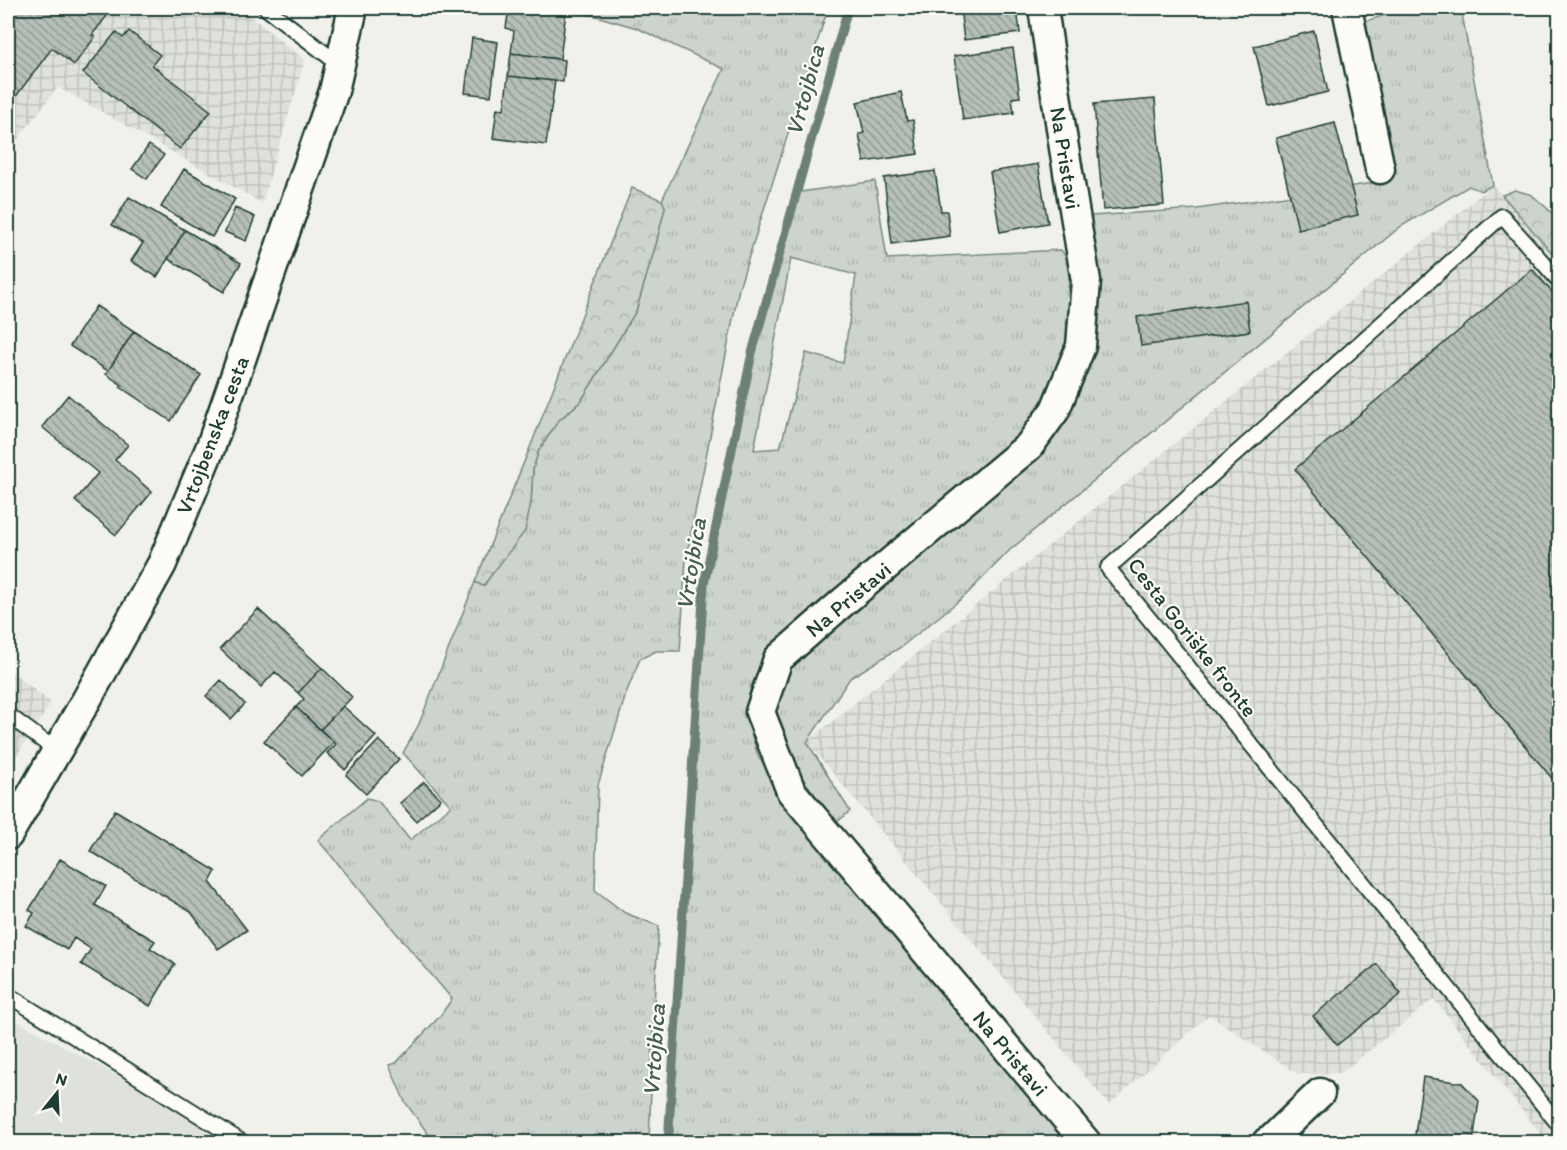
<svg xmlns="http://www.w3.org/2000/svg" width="1567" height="1150" font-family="Itim,sans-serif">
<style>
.built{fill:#dfe2dc}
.industrial{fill:url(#industrial-grid)}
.grass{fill:url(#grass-tufts);stroke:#768880;stroke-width:1.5;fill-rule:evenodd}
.forest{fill:url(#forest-crowns);stroke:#768880;stroke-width:1.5}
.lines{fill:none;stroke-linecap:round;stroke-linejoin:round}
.stream{stroke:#6c8077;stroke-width:9}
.building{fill:url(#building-back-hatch);stroke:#1f3d34;stroke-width:1.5}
.service-casing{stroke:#1f3d34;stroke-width:18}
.minor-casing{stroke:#1f3d34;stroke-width:33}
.service{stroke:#fdfcf7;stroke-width:14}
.minor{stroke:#fdfcf7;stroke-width:28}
.labels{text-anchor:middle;stroke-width:4.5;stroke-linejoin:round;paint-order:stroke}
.street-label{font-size:22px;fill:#1f3d34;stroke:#fdfcf7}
.water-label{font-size:24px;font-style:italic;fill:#455e56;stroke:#fdfcf7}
</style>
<defs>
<pattern id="industrial-grid" width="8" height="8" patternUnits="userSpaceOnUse" patternTransform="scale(1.5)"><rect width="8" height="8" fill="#dfe2dc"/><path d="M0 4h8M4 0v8" fill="none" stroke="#bfc3bd"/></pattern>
<pattern id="grass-tufts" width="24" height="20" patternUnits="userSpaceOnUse" patternTransform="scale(1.5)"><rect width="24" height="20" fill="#cdd3cd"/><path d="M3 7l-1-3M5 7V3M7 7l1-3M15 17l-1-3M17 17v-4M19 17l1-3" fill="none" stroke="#b0b6b1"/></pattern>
<pattern id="forest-crowns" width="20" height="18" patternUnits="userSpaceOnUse" patternTransform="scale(1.5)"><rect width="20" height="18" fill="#cdd3cd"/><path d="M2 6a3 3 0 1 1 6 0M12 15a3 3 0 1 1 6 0" fill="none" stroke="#b0b6b1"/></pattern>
<pattern id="building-back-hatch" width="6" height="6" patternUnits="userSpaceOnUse" patternTransform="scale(1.5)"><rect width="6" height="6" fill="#b6bfb8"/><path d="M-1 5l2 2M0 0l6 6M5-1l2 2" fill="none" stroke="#939c96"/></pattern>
</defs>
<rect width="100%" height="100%" fill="#f0f1eb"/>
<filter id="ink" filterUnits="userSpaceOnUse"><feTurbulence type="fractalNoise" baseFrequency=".0167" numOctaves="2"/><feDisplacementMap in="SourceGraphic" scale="12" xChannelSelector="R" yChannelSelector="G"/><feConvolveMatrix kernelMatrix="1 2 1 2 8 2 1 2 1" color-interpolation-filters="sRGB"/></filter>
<g filter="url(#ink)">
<path class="built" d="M8,1016L239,1142H8Z"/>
<path class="industrial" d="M8,8H240L305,60L262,203L58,87L8,152Z
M1493,185L1559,261V1142H1547L1434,999L1341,1073L1298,1074L1209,1015L1109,1105L807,742Z
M8,669L51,703L8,769Z"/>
<path class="grass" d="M547,8H828L739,288L686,559L680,651H656L640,659L627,691L598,785L595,890L625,913L659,926L655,985L649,1142H434L405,1102L389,1065L396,1063L440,1016L452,999L318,840L367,798L378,801L410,840L451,806L403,753L419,724L475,582L484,586L531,503L533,469L539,450L558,421L581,401L636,311L656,244L665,207L662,200L724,69L637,28L596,16Z
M1409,8H1461L1493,185L1481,191L1469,186L1400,227L1010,550L966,595L901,647L850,678L807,742L850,811L836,823L783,752L771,708L781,666L1048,442L1095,270L1091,216L1197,209L1374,183L1392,178L1366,21Z
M875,181L887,259L1061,250L1070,263L1068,291L1072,333L1036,423L763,663L751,686L747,703L750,729L758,756L776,782L1073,1142H672L684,873L709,565L726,469L751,349L763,299L794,193ZM791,258L856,275L843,363L806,353L780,448L754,450Z"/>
<path class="forest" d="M632,188L662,200L665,207L656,244L636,311L581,401L558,421L539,450L533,469L531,503L525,531L483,586L475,582L533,440Z
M1515,190L1532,195L1559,219V261L1502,195Z"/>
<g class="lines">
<path class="stream" d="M668,1142L704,584L752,353L848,8"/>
</g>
<path class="building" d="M8,8H113L92,35L95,37L74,65L52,48L8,107Z
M509,8H528L566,12L560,59L511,53L514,31L506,28Z
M960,8H1017L1020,33L964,40Z
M129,31L160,55L152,65L211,111L180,149L83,73L116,32L123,38Z
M1314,31L1328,92L1269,106L1254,46Z
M472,38L498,42L491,96L465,93Z
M1013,48L1020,97L1012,98L1014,113L963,120L954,56Z
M511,53L565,60L563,82L508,76Z
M508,76L555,81L546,145L493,138L497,108L504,109Z
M901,92L907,121L913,120L918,154L864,162L859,134L864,133L857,102Z
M1155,99L1164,205L1103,210L1094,104Z
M1335,123L1358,215L1298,229L1276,138Z
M149,145L164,155L147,179L132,169Z
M1038,164L1048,223L1000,232L990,172Z
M184,169L235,199L212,237L161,207Z
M935,171L941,211H947L950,236L892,244L884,178Z
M129,197L185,230L157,277L131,261L143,243L112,225Z
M235,208L255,217L246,241L225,232Z
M185,230L241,263L224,292L168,259Z
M1532,269L1560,301V788L1295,469Z
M1246,301L1250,331L1141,346L1137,317Z
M96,306L134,331L108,371L70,346Z
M134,331L201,375L171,421L120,387L122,385L106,374Z
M68,395L128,445L115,460L152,492L116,535L75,501L98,473L42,427Z
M258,609L322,668L298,693L275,672L261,687L220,649Z
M322,668L352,697L320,730L296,707L304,699L298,693Z
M221,680L245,704L231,719L206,696Z
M343,706L376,736L345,770L327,753L336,744L320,730Z
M296,707L334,742L302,776L264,741Z
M379,740L399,759L366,794L346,775Z
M424,782L441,799L416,821L400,803Z
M115,810L216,871L210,882L247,930L218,949L191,912L90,851Z
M60,859L106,886L95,905L155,941L150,948L175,964L150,1006L81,964L91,949L74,938L67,950L26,926L34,913L29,910Z
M1377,964L1401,994L1337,1045L1313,1016Z
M1423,1077L1462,1083L1479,1101L1473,1142H1414Z"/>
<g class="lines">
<g class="service-casing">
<path id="service" d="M266,8L340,65
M1560,282L1502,216L1108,568L1560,1126
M8,715L57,751
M8,995L242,1142"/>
</g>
<g class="minor-casing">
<path id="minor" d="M1043,8L1064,148L1086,281L1081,346L1055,410L1029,446L842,603L778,659L760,712L791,791L1086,1142
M1347,8L1380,169
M8,835L87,699L162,564L211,446L334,91L353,8
M1267,1142L1270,1141L1320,1093"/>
</g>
<use href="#service" class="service"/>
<use href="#minor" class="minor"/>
</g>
</g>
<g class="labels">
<g class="street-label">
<text transform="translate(1066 158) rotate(81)" y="8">Na Pristavi</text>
<text transform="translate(212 435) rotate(-69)" y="8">Vrtojbenska cesta</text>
<text transform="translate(848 599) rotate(-40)" y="8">Na Pristavi</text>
<text transform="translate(1193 637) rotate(52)" y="8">Cesta Goriške fronte</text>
<text transform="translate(1011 1053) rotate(50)" y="8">Na Pristavi</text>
</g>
<g class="water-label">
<text transform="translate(805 90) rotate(-75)" y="8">Vrtojbica</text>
<text transform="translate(691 564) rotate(-81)" y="8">Vrtojbica</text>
<text transform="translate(654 1050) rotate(-86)" y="8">Vrtojbica</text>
</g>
</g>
<rect width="1567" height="1150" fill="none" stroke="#fdfcf7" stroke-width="30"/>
<rect x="15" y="15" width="1537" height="1120" fill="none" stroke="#1f3d34" stroke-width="2" filter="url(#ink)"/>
<g transform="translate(57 1093) rotate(18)" stroke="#fdfcf7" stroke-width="4.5" paint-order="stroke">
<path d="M0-4.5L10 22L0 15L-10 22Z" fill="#1f3d34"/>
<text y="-9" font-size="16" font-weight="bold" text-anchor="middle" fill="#1f3d34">N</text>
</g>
</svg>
